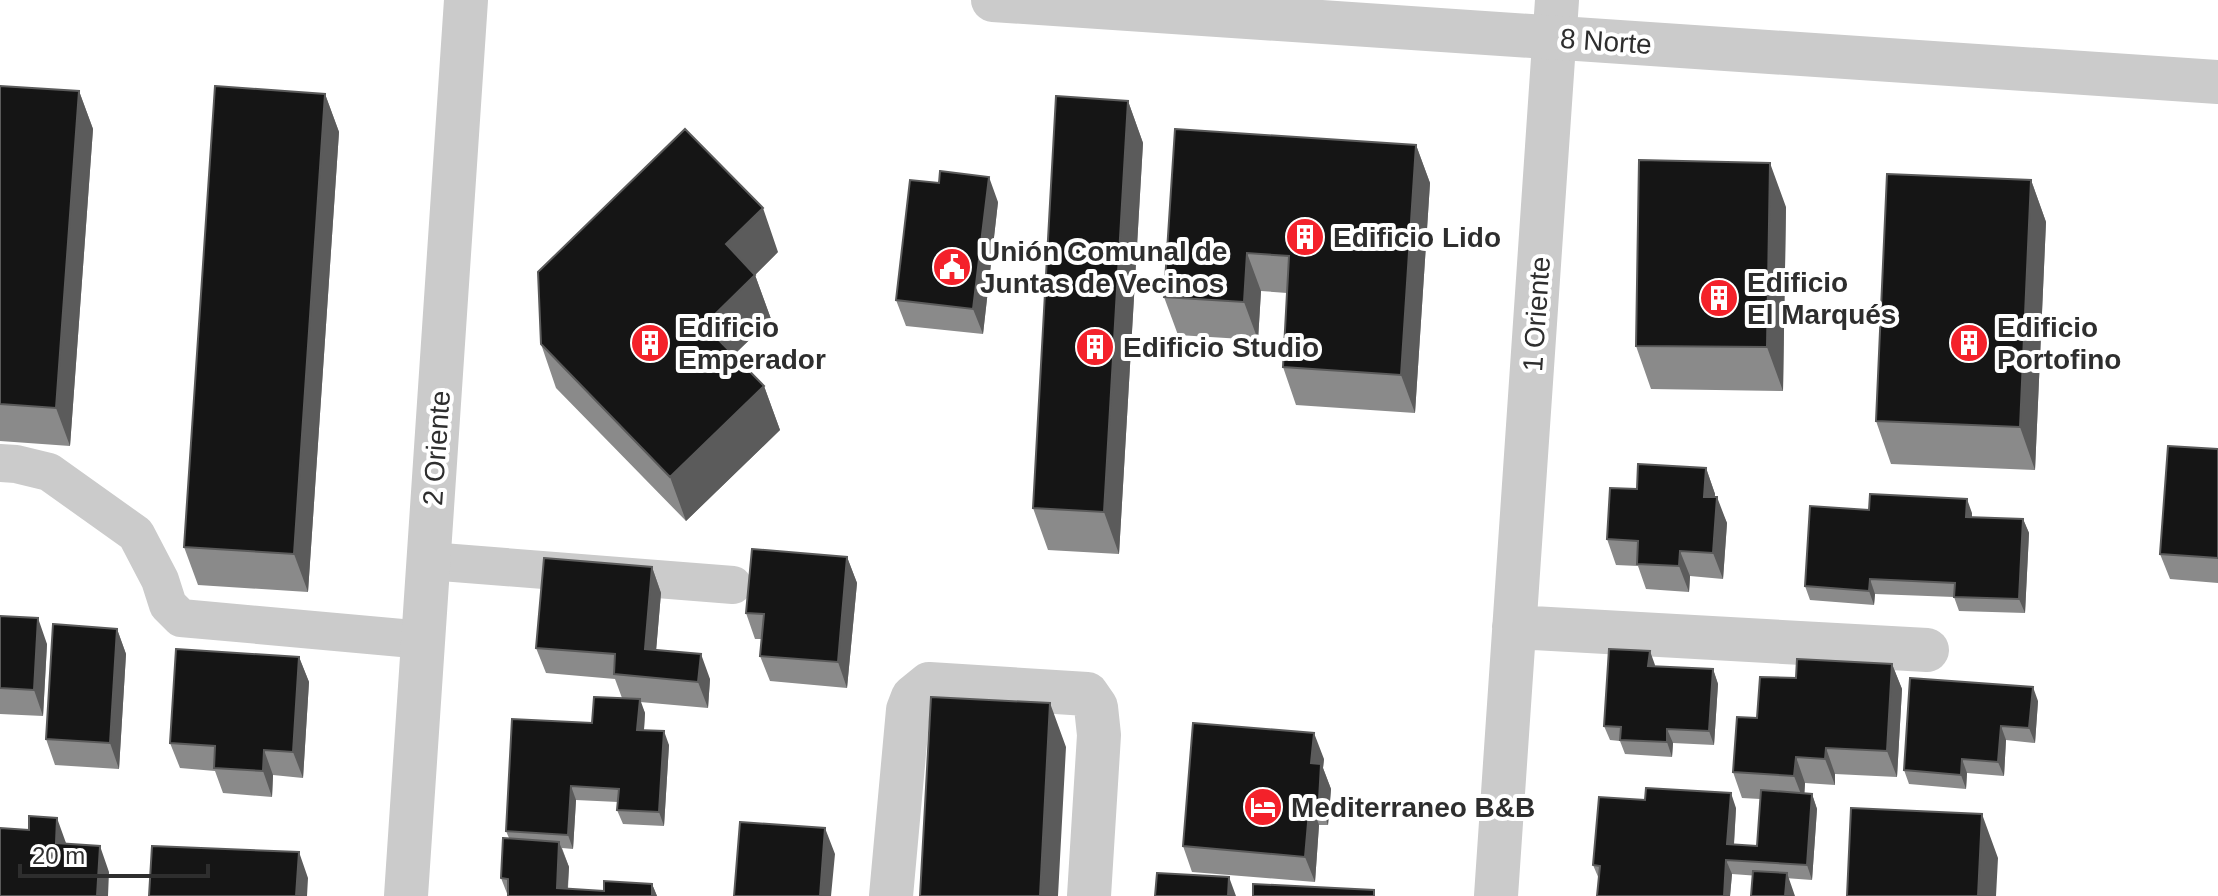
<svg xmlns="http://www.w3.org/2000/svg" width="2218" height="896" font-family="Arial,sans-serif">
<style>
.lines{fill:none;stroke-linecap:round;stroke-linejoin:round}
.service{stroke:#cbcbcb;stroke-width:38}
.minor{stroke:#cbcbcb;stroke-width:44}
.tertiary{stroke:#cbcbcb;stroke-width:44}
.wall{fill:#8a8a8a}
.shaded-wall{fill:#5b5b5b}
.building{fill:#151515;stroke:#5b5b5b;stroke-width:2}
.labels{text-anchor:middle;stroke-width:8;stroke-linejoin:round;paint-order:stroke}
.street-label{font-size:28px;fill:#2e2e2e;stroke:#fff}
.poi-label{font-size:28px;font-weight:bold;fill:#2e2e2e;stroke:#fff;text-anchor:start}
</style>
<rect width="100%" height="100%" fill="#fff"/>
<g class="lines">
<path class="service" d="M0,463L16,464L49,472L136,534L160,580L168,605L181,618L424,640
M429,561L733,585"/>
<path class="minor" d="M1514,627L1927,650
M406,896L466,0
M891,896L908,710L913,697L929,684L1087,694L1096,707L1099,735L1089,896
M1496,896L1557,0"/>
<path class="tertiary" d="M993,0L2218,82"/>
</g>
<path class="wall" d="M0,86L79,91L93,129L70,446L0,441Z
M325,94L339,132L308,592L198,585L184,547Z
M1128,101L1143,143L1119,554L1048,550L1033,508Z
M1416,145L1430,183L1415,413L1296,405L1283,367L1287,293L1261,291L1258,340L1178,335L1164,297Z
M2031,180L2046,222L2035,470L1891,464L1876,421Z
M998,202L983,334L906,326L896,300Z
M1786,207L1783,391L1651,389L1636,346Z
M778,252L755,275L771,319L734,355L764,386L780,430L686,521L556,388L541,344Z
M2218,449V583L2170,579L2160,554Z
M1706,468L1715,494V497L1727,523L1723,579L1690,576L1689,592L1646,589L1638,566L1616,565L1607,539L1637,489Z
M1869,510L1972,513V517L2023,519L2029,533L2025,613L1959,611L1954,597L1875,594L1874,605L1810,600L1805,586Z
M847,557L857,583L847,688L770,681L760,656L762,639H755L746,613Z
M652,567L661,593L656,650L710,679L708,708L640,702L645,713L644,730L669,745L664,826L623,824L617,810L618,802L576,800L573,849L562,848L569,867L568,889L604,891L652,884L657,896H508L501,878L509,838L506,831L592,723L622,698L615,679L546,673L536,648Z
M0,616L47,644L43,716L0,714Z
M117,629L126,654L119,769L55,765L46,739Z
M299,657L309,682L303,778L273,775L272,797L223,793L215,771L180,768L170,743Z
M1892,664L1902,689L1897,777L1835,774V785L1805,783L1804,794H1812L1817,809L1812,880L1732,874L1730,896H1597L1599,879L1593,865L1736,808L1734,845L1757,846L1760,799L1742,798L1733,772L1757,718L1796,678Z
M1655,666L1713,669L1718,684L1714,745L1673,743L1672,757L1625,754L1620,741L1610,740L1604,726Z
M2038,701L2035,743L2006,740L2004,776L1967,773L1966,789L1909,784L1904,770Z
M1324,759L1323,768L1331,789L1328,825H1319L1315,882L1192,872L1183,846Z"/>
<path class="shaded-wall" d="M79,91L93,129L70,446L56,408Z
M325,94L339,132L308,592L294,554Z
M1128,101L1143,143L1119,554L1104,512Z
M1416,145L1430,183L1415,413L1401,375Z
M1770,163L1786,207L1783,391L1767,347Z
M989,177L998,202L983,334L973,309Z
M2031,180L2046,222L2035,470L2020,427Z
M763,208L778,252L742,288L726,244Z
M1247,253L1261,291L1258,340L1244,302Z
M755,275L771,319L720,368L704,325Z
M764,386L780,430L686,521L670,477Z
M1706,468L1715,494L1713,522L1704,497Z
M1717,497L1727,523L1723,579L1713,553Z
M1967,499L1972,513V531L1966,517Z
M2023,519L2029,533L2025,613L2019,599Z
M1680,551L1690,576L1689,592L1679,566Z
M847,557L857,583L847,688L838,662Z
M652,567L661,593L654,675L645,649Z
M1870,579L1875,594L1874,605L1869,591Z
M38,618L47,644L43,716L34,690Z
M117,629L126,654L119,769L110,743Z
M1650,651L1655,665L1654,680L1648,666Z
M701,654L710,679L708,708L698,682Z
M299,657L309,682L303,778L293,752Z
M1892,664L1902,689L1897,777L1887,751Z
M1713,669L1718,684L1714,745L1709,731Z
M2033,687L2038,701L2035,743L2029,728Z
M640,699L645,713L643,744L637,730Z
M1050,703L1066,747L1058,896H1040Z
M2001,726L2006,740L2004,776L1998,762Z
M1667,729L1673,743L1672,757L1667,742Z
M664,731L669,745L664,826L659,812Z
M1314,733L1324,759L1323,768L1331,789L1328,825L1319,800L1311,763Z
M1826,748L1835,774V785L1825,759Z
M264,750L273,775L272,797L263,771Z
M1796,757L1805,783L1804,802L1794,776Z
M1962,759L1967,773L1966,789L1961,775Z
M571,786L576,800L573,849L568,835Z
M1731,793L1736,808L1733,858L1727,844Z
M1812,794L1817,809L1812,880L1807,865Z
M1310,800L1319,825L1315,882L1305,857Z
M1982,814L1998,858L1996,896H1978Z
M57,818L66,843H56Z
M825,828L835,854L831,896H820Z
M559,842L569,867L567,896L557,888Z
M100,846L109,872L108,896H97Z
M299,852L308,878L307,896H296Z
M1726,860L1732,874L1730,896H1724Z
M1787,873L1795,896H1785Z
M1229,877L1236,896H1228Z
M652,884L657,896H652Z"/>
<path class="building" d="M0,86L79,91L56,408L0,404Z
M215,86L325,94L294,554L184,547Z
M1056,96L1128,101L1104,512L1033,508Z
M685,129L763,208L726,244L755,275L704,325L764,386L670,477L541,344L538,272Z
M1175,129L1416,145L1401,375L1283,367L1289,256L1247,253L1244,302L1164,297Z
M1639,160L1770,163L1767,347L1636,346Z
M940,171L989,177L973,309L896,300L910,180L939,183Z
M1887,174L2031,180L2020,427L1876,421Z
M2168,446L2218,449V558L2160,554Z
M1638,464L1706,468L1704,497H1717L1713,553L1680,551L1679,566L1637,564L1638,541L1607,539L1610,488L1637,489Z
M1870,494L1967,499L1966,517L2023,519L2019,599L1954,597L1955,583L1870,579L1869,591L1805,586L1810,506L1869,510Z
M752,549L847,557L838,662L760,656L764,614L746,613Z
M544,558L652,567L645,649L701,654L698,682L614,674L615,654L536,648Z
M0,616L38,618L34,690L0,688Z
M53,624L117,629L110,743L46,739Z
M176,649L299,657L293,752L264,750L263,771L214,768L215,746L170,743Z
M1609,649L1650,651L1648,666L1713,669L1709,731L1667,729V742L1620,740L1621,727L1604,726Z
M1797,659L1892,664L1887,751L1826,748L1825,759L1796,757L1794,776L1733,772L1737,717L1757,718L1760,677L1796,678Z
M1910,678L2033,687L2029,728L2001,726L1998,762L1962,759L1961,775L1904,770Z
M594,697L640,699L637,730L664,731L659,812L617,810L619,789L571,786L568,835L506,831L512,719L592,723Z
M931,697L1050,703L1040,896H920Z
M1193,723L1314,733L1311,763L1321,764L1319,800H1310L1305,857L1183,846Z
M1646,788L1731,793L1727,844L1757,846L1761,790L1812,794L1807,865L1726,860L1724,896H1597L1600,866L1593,865L1599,797L1645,800Z
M1851,808L1982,814L1978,896H1847Z
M29,816L57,818L56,843L100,846L97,896H0V828L29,830Z
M740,822L825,828L820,896H734Z
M503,838L559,842L557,888L604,891V881L652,884V896H508V879L501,878Z
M152,846L299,852L296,896H149Z
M1753,871L1787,873L1785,896H1751Z
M1157,873L1229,877L1228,896H1155Z
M1253,884L1374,890V896H1253Z"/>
<defs>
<g id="building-disc" transform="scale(2)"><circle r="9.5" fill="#f4212a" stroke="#fff"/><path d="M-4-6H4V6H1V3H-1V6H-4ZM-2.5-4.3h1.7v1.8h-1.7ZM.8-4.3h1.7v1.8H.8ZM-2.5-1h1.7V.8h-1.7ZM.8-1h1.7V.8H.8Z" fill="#fff"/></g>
<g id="civic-disc" transform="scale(2)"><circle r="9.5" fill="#f4212a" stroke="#fff"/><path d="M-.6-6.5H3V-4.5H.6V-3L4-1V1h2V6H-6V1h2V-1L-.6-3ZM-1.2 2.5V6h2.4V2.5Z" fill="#fff"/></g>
<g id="hotel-disc" transform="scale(2)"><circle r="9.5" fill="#f4212a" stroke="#fff"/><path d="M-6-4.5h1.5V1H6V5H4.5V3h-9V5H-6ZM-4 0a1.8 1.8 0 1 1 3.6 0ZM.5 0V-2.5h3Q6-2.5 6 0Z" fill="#fff"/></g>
</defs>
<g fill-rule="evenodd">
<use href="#building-disc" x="1305" y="237"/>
<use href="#civic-disc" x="952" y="267"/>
<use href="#building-disc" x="1719" y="298"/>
<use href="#building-disc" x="650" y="343"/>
<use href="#building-disc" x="1969" y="343"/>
<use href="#building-disc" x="1095" y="347"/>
<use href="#hotel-disc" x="1263" y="807"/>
</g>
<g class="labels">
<g class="street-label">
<text transform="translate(1606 41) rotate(4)" y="10">8 Norte</text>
<text transform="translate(1536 314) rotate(-86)" y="10">1 Oriente</text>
<text transform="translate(436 448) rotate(-86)" y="10">2 Oriente</text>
</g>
<g class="poi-label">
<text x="1333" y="247">Edificio Lido</text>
<text x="980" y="261">Unión Comunal de<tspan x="980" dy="32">Juntas de Vecinos</tspan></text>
<text x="1747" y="292">Edificio<tspan x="1747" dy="32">El Marqués</tspan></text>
<text x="678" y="337">Edificio<tspan x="678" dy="32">Emperador</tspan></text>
<text x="1997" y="337">Edificio<tspan x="1997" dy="32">Portofino</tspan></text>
<text x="1123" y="357">Edificio Studio</text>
<text x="1291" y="817">Mediterraneo B&amp;B</text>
</g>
</g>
<path d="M20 864v12h188v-12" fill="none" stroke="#2e2e2e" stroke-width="4"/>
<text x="32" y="864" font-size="24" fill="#2e2e2e" stroke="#ffffff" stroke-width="6" paint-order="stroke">20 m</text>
</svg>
